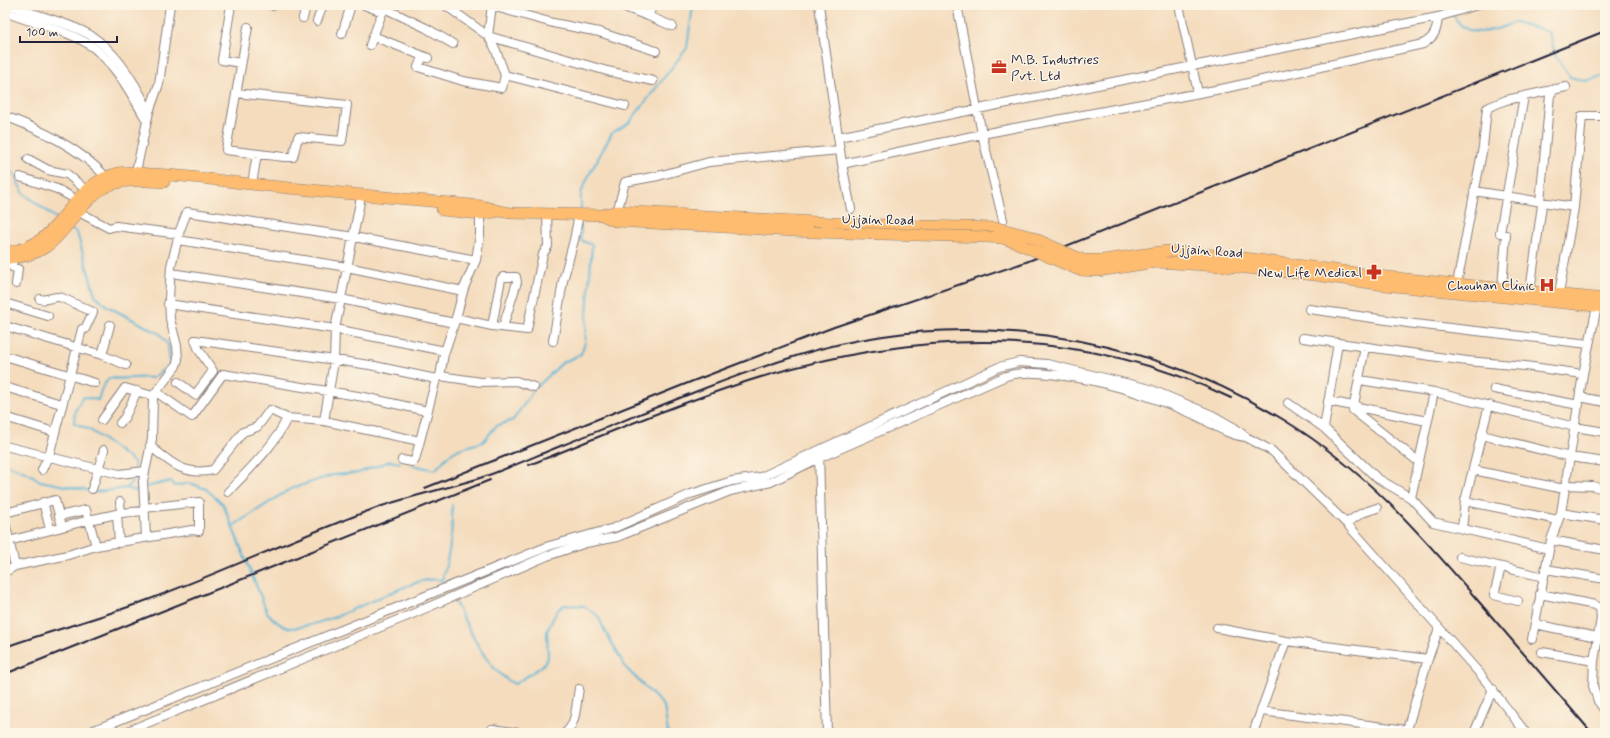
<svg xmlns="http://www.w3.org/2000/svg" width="1610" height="738" font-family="Mynerve,sans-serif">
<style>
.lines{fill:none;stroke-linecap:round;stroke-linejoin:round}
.stream{stroke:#58b4d6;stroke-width:2}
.minor-casing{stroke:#8b7f7c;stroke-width:10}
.major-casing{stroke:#8b7f7c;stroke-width:12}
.minor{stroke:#fff;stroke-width:8}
.major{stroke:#fdbc6f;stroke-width:11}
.rail{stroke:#22223b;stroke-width:2}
.major-bridge-casing{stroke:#8b7f7c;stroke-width:12;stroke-linecap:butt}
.major-bridge{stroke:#fdbc6f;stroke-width:11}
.labels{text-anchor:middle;stroke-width:3;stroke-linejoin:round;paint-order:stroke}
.poi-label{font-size:14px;fill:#22223b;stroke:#fcf5e5;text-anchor:end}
.street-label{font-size:14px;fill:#22223b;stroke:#fcf5e5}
</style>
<rect width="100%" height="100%" fill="#fcf5e5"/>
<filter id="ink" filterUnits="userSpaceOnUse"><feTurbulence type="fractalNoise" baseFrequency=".025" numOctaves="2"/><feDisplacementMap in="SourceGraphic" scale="8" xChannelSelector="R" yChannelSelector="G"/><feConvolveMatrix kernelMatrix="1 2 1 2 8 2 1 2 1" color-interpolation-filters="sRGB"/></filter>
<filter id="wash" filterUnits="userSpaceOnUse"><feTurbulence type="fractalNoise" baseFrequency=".012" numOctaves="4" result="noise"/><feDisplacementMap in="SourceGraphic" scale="16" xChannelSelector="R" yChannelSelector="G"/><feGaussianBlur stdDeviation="0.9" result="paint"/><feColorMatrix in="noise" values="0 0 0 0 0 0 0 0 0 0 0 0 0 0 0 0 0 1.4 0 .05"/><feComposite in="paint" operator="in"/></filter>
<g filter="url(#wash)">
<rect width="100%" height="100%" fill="#f4dcbd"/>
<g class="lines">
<path class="stream" d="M1450,5L1451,10
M1453,14C1466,41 1493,32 1515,22L1549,32L1556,57L1570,77L1586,81L1605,75
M5,167L14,174L23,193L56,218
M581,210V193L589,175L612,133L629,123L687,48L693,5
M69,228L77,233L95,295L107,306L160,334L168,345L170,364L153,378C138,376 124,380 109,378L102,388L98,400L83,397L75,411L74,423L90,430L134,462V470
M537,387L562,363L581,354L585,343L592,245L580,240L581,225
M5,464L30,474L40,481L96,492L126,488L136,491L142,489
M412,465L435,470L449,455L459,449L483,442L496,426L513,420L534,390
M146,487L171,481L175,486L190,483L206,489L223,504L267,612C273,619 282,629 292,628C325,625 359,606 390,593C407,586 424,577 442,580L446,586
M126,488L135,478V475
M233,526L290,489L333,475L358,473L390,461L400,463
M442,580C450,555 453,532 452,505
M453,599C468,625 486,672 515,684L542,666L548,658L547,631L557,611L564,605L584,606L598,616L606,633L626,668L664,706L668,733"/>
</g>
</g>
<g filter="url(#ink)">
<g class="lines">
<g class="minor-casing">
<path id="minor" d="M10,5C35,16 66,21 90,35C117,52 136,84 149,112
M231,5L222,60L241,63
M364,5L383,12
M492,5L488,36L607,71L653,81
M619,5L648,16L653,5
M819,5L842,164L851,209
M957,5L982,134L1003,220
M1179,5L1198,93
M273,6V5
M492,6L553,23L599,32L656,51
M384,8L426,28L453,44
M5,12C31,23 61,28 85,42C112,57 132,95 147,121
M648,16L672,26
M303,18L306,5
M317,21L323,5
M342,34L351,5
M373,36L423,56
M370,45L385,5
M428,58L423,56L418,67L463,81L502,88L505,75L495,48L488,36L445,5
M505,75L625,106
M236,93L347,105L342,141L298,137L293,157H284L226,150L248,27
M5,116C41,130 80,148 106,177
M838,137L1438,17L1477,5
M28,159L48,170L67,174L86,190
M842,164L982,134L1226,88L1423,44C1435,37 1437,30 1438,17
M135,176L149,112L159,84L170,5
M20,177L57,189L77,200
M252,184L257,154
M1474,191L1574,207
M75,210L109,228L116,226L179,234
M616,216L625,182L658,176L709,162L840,150
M1500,233L1524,96
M178,240L347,267L463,291
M13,258L12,267L18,269L16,284
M171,273L341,299L454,323
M1457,284L1483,147L1487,108L1506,100L1566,87
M1502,288L1506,235
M1530,291L1542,205L1540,202L1550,95L1555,89
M1559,294L1574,207L1582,116H1605
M40,299C48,301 53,296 60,297L93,312L85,329H82L50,452L42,470
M5,303L48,316
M168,304L335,329L445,351
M1309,309L1415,324L1589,344
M456,318L492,326L527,330L543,254L548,246L547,213
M5,326L102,355L126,365
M492,326L501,279L503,277H516L517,282L503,327
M1303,338L1467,361L1525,366L1583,374
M553,341L563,281L574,240L579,214
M1365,347L1353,410L1419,462
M102,355L110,325
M5,356L95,383
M440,376L481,382L516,381L534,387
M1360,380L1434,392L1575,427L1605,432
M178,382L195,395L213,371L199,350L195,340L370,365L436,379
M5,387L61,404
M1494,389L1579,405
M156,392L192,417L223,374L364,397L427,411
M1580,397L1605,402
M1328,401L1427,421
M1288,403L1324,428L1377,478L1411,498L1433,522L1549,549
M5,417L54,432
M102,420L125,388L153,396
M324,421L334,361L335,329L360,202
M120,423L125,417L137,391
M1324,428L1338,343
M1482,435L1570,457L1605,462
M5,446L119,474L145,471
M150,446C171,463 184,476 213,470L243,432L257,427L270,410L287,418L324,421L420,441
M819,454L827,733
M402,460L412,462L415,460L436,379L440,376L444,354L456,318L464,288L476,260L480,235V214
M1473,470L1564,489
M1566,485L1592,486L1605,489
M92,489L104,450
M228,492C249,469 274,447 287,418
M1411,498L1434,392
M1465,501L1558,520
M43,502L50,529
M120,502L121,513
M5,513L55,500L62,526
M1561,513L1605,520
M117,514L119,543
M59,516L86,510L96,546
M5,522L15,566
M1346,523L1362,513L1377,508
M1462,529L1465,501L1489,405
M146,537L143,481L152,439L153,396L176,366L178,359L177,346L170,319L169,298L171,266L180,230L187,212L354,237L476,260
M1551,540L1605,550
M5,542L89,520L121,513L144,511
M1460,557L1544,577
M1501,567L1494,595L1518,601
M1546,569L1605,579
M5,572L15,566L68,555L96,546L192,530L199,531V502L144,508
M1540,594L1595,605L1600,608L1601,618L1594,661L1593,686L1598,701L1605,711
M1535,624L1597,637
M1217,628L1286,641L1428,659
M1532,639L1551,540L1561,513L1583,374L1597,306
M1542,652L1594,661
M1261,711L1407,730
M492,729L521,733
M87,733L549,546L614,528L691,494L732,481L761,477L999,367L1019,362L1047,364L1150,389L1212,415L1235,428L1246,437L1272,451L1348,525L1481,675L1526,733
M123,733L410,615L547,556L586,543L617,537L730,491L771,482L819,458L1006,376C1023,371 1039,373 1057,375C1105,380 1149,395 1193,414C1210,422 1228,436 1246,437
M565,733C577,725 576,702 579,689
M1253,733L1286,641
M1406,733L1428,659L1439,628
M1474,733L1493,689"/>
</g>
<g class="major-casing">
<path id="major" d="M442,210L480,214L495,212
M602,215L615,221L812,232
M5,252C64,248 66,185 118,173C128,171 140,173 151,174C181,175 211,179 241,183C321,192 402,198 482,206L499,211L511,213L602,215L617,211L851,224L998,228
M1237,257L1387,277L1605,299
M8,258C53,257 61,229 87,202C92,197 98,191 104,188C122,178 145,181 164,182
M1237,267L1315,275L1384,285L1605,307"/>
</g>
<use href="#minor" class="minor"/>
<use href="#major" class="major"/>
<path class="rail" d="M529,465C601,436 674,405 748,381C909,330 1076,323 1231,398
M425,488L693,381L834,327L1026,262L1605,31
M5,647C50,631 97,619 142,602C220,573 297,537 376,508C410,496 445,489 480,478C508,469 535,456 563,445C641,414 719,380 799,355C961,305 1140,332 1284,420C1365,470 1419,532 1480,603C1518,647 1555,690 1592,733
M5,674L490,480"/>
<g class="major-bridge-casing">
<path id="major-bridge" d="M998,228L1029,236L1083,260H1103L1167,251L1237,257
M812,232L986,237L1002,238L1017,243L1079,270L1098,271L1156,262L1237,267"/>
</g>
<use href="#major-bridge" class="major-bridge"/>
</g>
</g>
<defs>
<g id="office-bare" transform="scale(1.2)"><path d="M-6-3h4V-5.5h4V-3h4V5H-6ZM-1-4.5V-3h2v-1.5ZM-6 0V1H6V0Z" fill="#c8321e" stroke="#fcf5e5" stroke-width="2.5" paint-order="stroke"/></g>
<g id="pharmacy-bare" transform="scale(1.2)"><path d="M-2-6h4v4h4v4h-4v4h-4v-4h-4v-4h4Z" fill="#c8321e" stroke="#fcf5e5" stroke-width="2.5" paint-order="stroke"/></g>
<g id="hospital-bare" transform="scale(1.2)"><path d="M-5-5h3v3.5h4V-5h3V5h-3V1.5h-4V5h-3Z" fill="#c8321e" stroke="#fcf5e5" stroke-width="2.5" paint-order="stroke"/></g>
</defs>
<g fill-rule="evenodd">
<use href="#office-bare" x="999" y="67"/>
<use href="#pharmacy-bare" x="1374" y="272"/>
<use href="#hospital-bare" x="1547" y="285"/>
</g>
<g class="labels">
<g class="poi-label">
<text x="1011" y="64" text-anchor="start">M.B. Industries<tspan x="1011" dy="16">Pvt. Ltd</tspan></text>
<text x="1362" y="277">New Life Medical</text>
<text x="1535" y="290">Chouhan Clinic</text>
</g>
<g class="street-label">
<text transform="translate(878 219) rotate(1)" y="5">Ujjain Road</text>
<text transform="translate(1207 250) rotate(4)" y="5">Ujjain Road</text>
</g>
</g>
<rect width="1610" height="738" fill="none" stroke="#fcf5e5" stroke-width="20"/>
<path d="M20 36v6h97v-6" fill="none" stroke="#22223b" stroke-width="2"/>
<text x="26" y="36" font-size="12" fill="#22223b" stroke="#fcf5e5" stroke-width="3" paint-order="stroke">100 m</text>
</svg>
